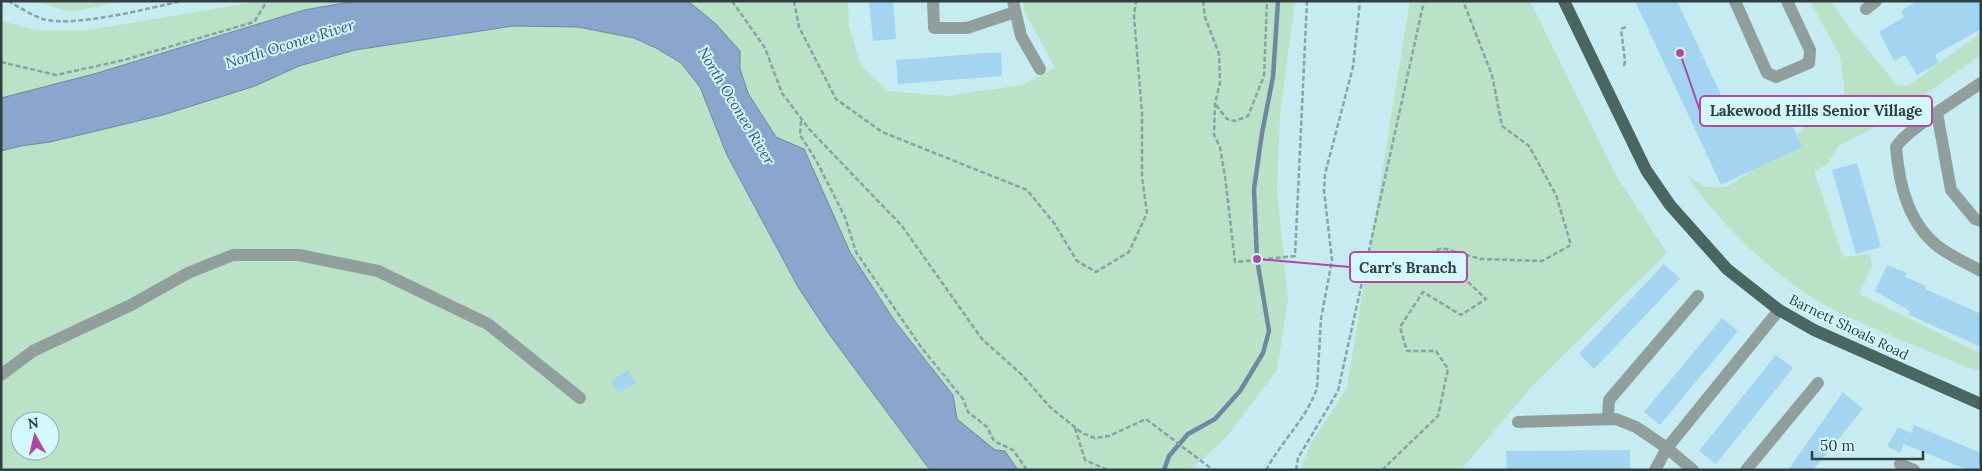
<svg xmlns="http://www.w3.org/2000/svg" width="1982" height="471" font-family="Lora,serif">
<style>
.green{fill:#b9e2c7;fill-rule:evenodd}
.water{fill:#8aa6cc;stroke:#6f87a2}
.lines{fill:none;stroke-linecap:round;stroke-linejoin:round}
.stream{stroke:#6f87a2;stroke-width:4.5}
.building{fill:#a3d5f0}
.path{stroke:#86a3a6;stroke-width:2.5;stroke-dasharray:5 2.5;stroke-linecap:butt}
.minor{stroke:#909f9b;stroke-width:12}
.major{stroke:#4a6660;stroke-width:12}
.labels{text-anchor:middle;stroke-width:4;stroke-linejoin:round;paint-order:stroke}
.street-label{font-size:14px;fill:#303f41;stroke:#d3f9fe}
.water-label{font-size:15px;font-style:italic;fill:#305588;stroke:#d3f9fe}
.leader{fill:none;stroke:#b347a7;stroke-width:2}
.callout-dot{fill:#b347a7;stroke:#d3f9fe;stroke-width:2}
.callout{fill:#d3f9fe;stroke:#b347a7;stroke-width:2}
.callout-label{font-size:15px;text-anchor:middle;font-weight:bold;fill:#303f41}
</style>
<rect width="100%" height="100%" fill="#c6ecf1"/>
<path class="green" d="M32,1H125L71,12Z
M261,1H356L304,10L94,74L1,98V21L35,30H90Z
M688,1H848L849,27L861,65L888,91L947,96L1022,85L1055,68L1024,10L1023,1H1295L1280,114L1277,191L1288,299L1277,370L1225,439L1190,470H1018L1005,451L995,450L957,419L953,394L894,320L850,252L804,149L776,137L747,90L740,69V51L716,24Z
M1410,1H1530L1617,177L1667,253L1534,384L1461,470H1300L1311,443L1347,388Z
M1810,1H1831L1848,26L1898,86L1909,85L1981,33V55L1884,123L1838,146L1827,165L1814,171L1843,257L1870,254L1872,266L1859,294L1981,354V371L1963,366C1922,348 1880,332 1840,313C1781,284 1725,230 1688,177L1706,187H1726L1783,152L1804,127L1830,115L1845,92L1840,56Z
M513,26L577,27L609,33L634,38L656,48L681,63L700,87L727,155L798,287L829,334L930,470H1V151L21,146L50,142L163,115L255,86L299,66L355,50ZM20,421H50V451H20Z"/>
<path class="water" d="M356,1H688L716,24L740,51V69L748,93L776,137L804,149L850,252L894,320L953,395L957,419L995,450L1005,451L1018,470H930L829,334L798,287L727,155L700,87L681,63L656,48L634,38L578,27L513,26L355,50L299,66L255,86L163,115L50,142L21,146L1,151V98L94,74L304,10Z"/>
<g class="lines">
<path class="stream" d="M1164,470L1169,456L1188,434L1215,419L1240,391L1263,353L1269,331L1257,259L1254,189L1262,133L1273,77L1278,1"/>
</g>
<path class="building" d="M869,1H893L896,39L873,41Z
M1635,1H1677L1736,127L1783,105L1802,147L1721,185Z
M1917,1H1981V29L1935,55L1939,63L1917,75L1905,55L1894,61L1879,32L1904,17L1901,11Z
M1001,52L1002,76L898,84L896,60Z
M1857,163L1881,247L1856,254L1832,170Z
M1664,264L1680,279L1594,369L1579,354Z
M1887,265L1907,273L1905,277L1926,286L1925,289L1981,314V347L1909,315L1910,311L1875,291Z
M1722,318L1738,331L1660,425L1644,412Z
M1776,355L1793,368L1716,464L1699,451Z
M628,370L636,383L618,393L611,381Z
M1843,392L1863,409L1813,470H1788Z
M1914,425L1981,453V461L1977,470H1968L1904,444L1900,453L1887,446L1898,427L1911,433Z
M1630,450V470H1507L1506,451Z"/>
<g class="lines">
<path class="path" d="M8,1C19,7 31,15 43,19C73,28 150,8 182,1
M732,1L765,48L782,93L809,129L902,226L982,339L1022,375L1050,407L1082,433L1095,438L1109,436L1146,419L1213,470
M794,1L799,27L836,99L882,132L1027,190L1054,223L1077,261L1096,272L1129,252L1147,213L1142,177V113L1134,16L1136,1
M1203,1L1205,17L1219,54L1220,82L1215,104L1214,135L1220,147L1225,176L1235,262L1295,256L1307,1
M1,62L56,75L124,60L254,22L267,1
M1624,66L1625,61L1621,29L1628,26
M1216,105L1227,119L1235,121L1248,116L1264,76L1267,1
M801,121L800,135L816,160L845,217L856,252L921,347L963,399L968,412L987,427L994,441L1013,450L1027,470
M1075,428L1085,460L1108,470
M1266,470C1281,442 1307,418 1317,388L1321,319L1332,260L1324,191L1325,174L1353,67L1360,1
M1296,470L1298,458L1338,391L1424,1
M1382,470L1438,416L1448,369L1436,351H1407L1400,327L1423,292L1461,315L1486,299L1467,281L1439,263L1430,253L1442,248L1481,259L1542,261L1571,245L1556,195L1529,146L1502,126L1492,75L1463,1"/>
<path class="minor" d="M933,1L934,28H967L1015,12
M1013,1L1021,36L1040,69
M1735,1L1767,73L1776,77L1809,63L1810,50L1787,1
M1866,9L1876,1
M1981,83C1962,96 1906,130 1896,147C1899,186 1909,227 1943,250C1955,258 1968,264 1981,271
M1937,113L1951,190L1975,219L1981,221
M1,375L33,351L131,305L188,273L233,255H299L378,271L488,324L580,398
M1608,419L1609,400L1698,296
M1518,422L1616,419L1636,427L1667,448L1693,470
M1900,464L1914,470
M1655,470L1667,448L1779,310
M1746,470L1818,383"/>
<path class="major" d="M1564,1L1646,170L1670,205L1727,269L1779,310L1814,330L1981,404"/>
</g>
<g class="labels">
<g class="street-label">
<text transform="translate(1849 327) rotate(26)" y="5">Barnett Shoals Road</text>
</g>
<g class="water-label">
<text transform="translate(290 44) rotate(-17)" y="5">North Oconee River</text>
<text transform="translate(736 106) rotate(59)" y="5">North Oconee River</text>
</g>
</g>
<path class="leader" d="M1680 53L1700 111M1257 259L1350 267"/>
<g class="callout-dot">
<circle cx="1680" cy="53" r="5"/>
<circle cx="1257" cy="259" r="5"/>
</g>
<g class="callout">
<rect x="1700" y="96" width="232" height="30" rx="5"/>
<rect x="1350" y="252" width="117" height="30" rx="5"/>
</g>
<g class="callout-label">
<text x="1816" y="116">Lakewood Hills Senior Village</text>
<text x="1408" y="273">Carr's Branch</text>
</g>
<rect width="1982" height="471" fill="none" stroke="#303f41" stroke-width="5"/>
<g transform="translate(35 436) rotate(352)"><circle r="24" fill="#d3f9fe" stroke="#92afb2"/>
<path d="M0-4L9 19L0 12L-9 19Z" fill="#b347a7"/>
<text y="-8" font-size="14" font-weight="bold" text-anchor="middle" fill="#303f41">N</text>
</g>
<path d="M1812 451v8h111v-8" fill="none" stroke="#303f41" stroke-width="2.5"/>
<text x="1820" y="451" font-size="15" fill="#303f41" stroke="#d3f9fe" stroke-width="4" paint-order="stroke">50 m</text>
</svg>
